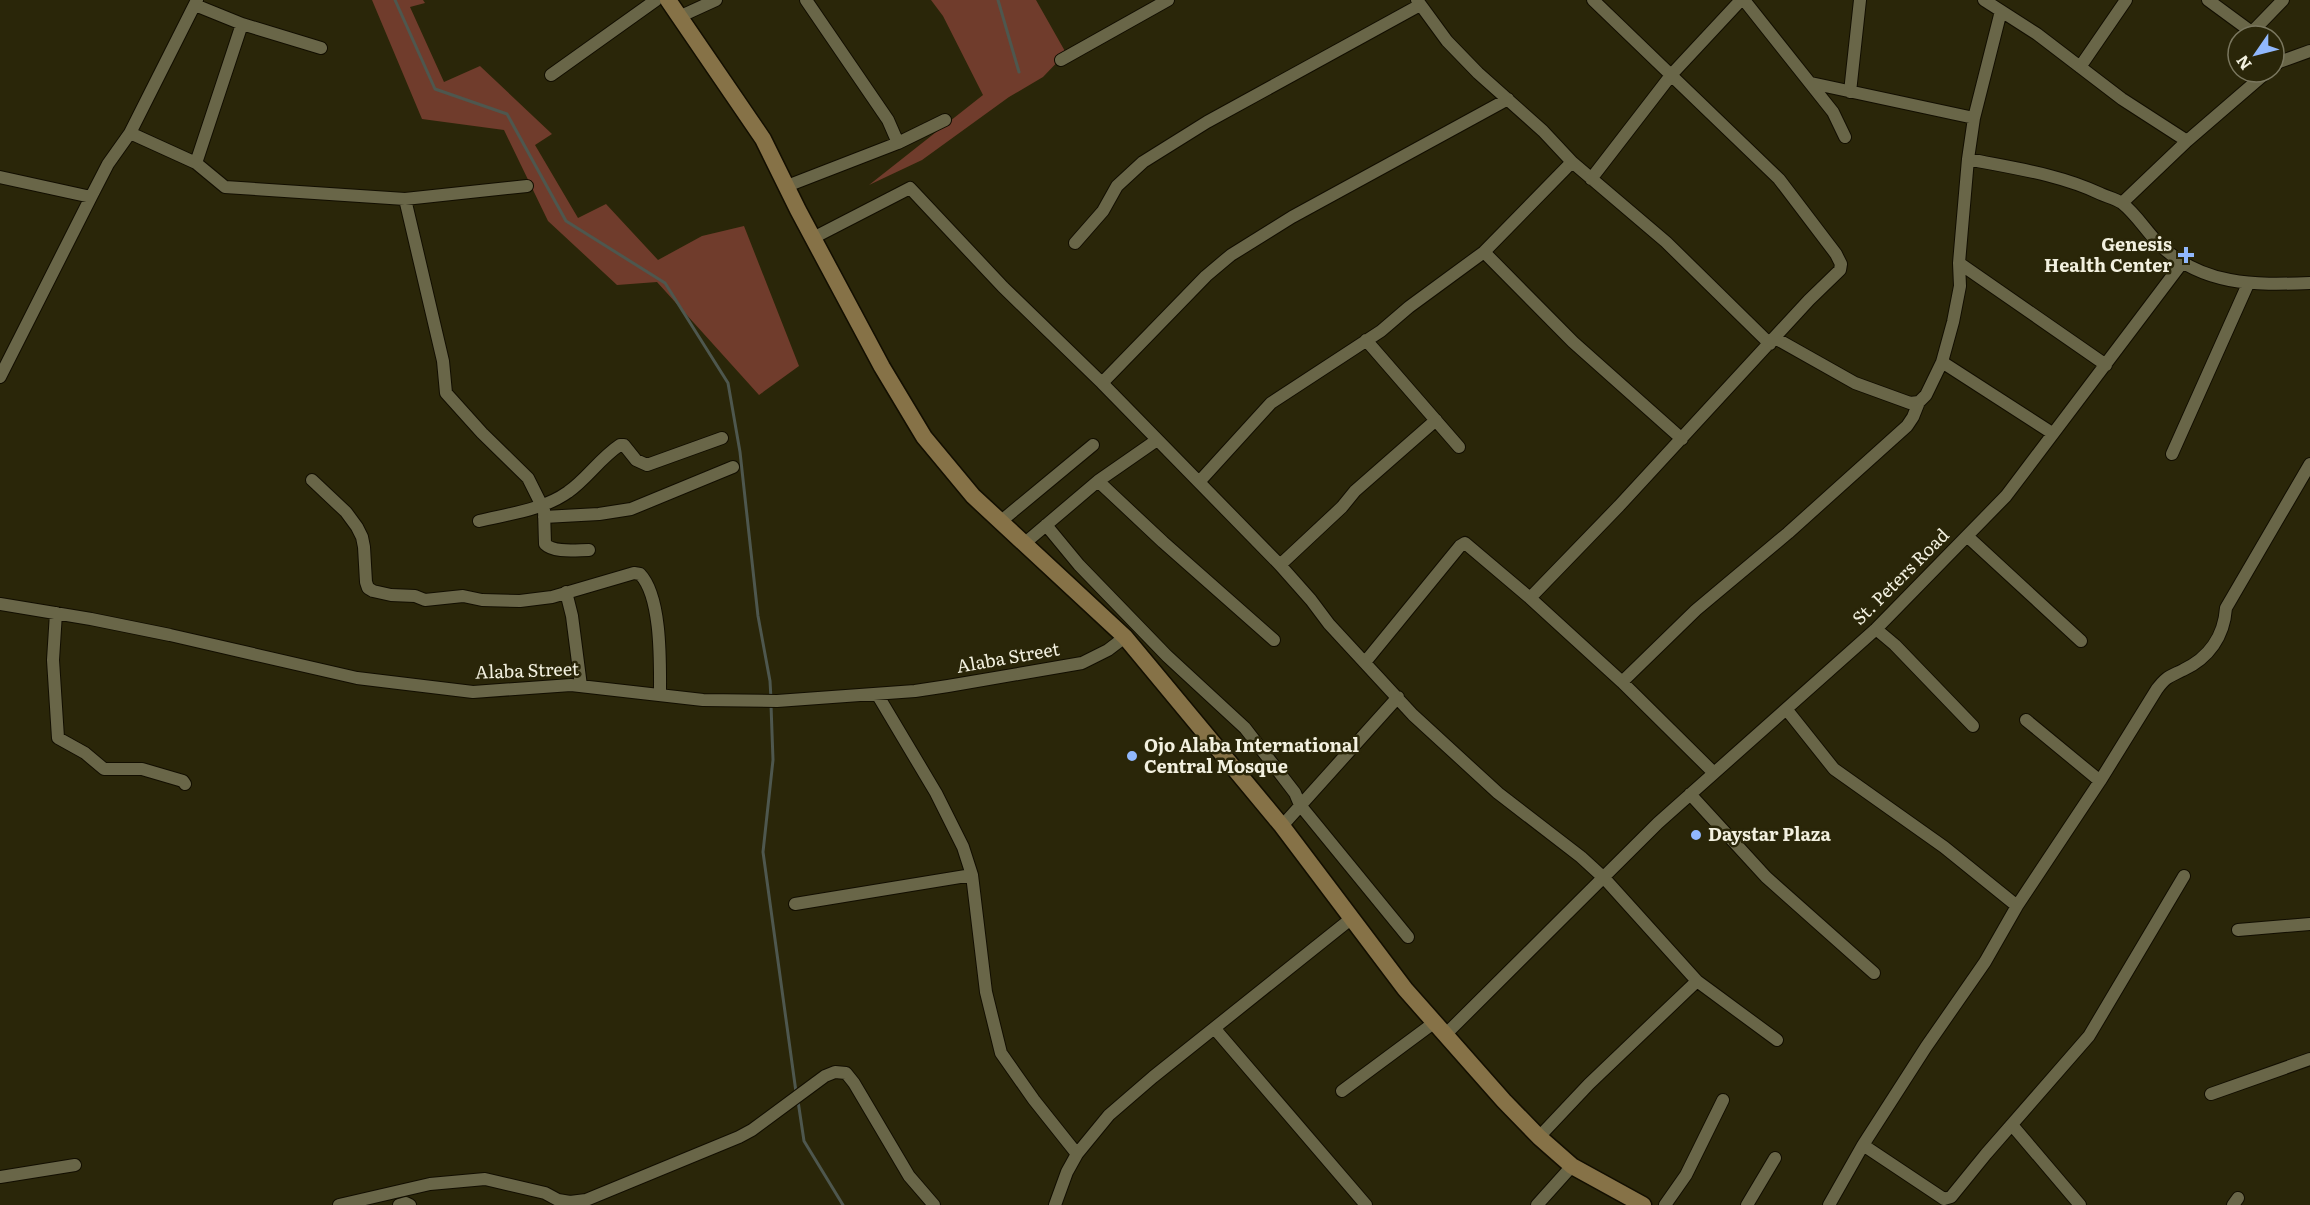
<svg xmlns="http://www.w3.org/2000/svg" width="2310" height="1205" font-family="Literata,serif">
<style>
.green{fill:#703c2c}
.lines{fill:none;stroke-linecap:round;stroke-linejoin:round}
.stream{stroke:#4e574e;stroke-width:3}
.street-casing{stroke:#120e00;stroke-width:14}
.secondary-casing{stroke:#120e00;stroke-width:19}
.street{stroke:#696648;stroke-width:12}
.secondary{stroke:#867247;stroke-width:16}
.poi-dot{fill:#91b8fd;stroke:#2a2609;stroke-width:2}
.labels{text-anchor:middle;stroke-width:5;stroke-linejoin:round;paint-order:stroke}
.poi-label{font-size:18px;font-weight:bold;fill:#f2f0df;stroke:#2a2609;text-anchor:start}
.street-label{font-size:18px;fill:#f2f0df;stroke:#2a2609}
</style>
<rect width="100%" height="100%" fill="#2a2609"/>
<path class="green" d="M372,0H423L425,3L410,7L444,82L480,66L552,134L535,145L578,218L606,204L658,260L702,236L744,226L799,366L759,395L657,282L617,285L548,221L504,130L422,119Z
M931,0H1036L1066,53L1043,77L1009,97L922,160L869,185L983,95L943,16Z"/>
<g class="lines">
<path class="stream" d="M395,0L435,89L507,114L566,221L665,283L728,383L740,452L758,616L770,681L771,699
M998,0L1019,72
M771,705L773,760L763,852L796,1092
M798,1101L804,1141L843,1205"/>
<g class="street-casing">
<path id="street" d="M806,0L888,120L898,143
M1417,0L1447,41L1478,73L1543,131L1572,162L1666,242L1770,344
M1744,0L1833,112L1845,137
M1984,0L2037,34L2122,99L2187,141
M2208,0L2257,36
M195,5L242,24L321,48
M681,16L716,0
M2253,31L2283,0
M1061,60L1168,0
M2274,66L2279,62L2310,51
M2080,67L2126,0
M551,75L656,0
M1811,83L1974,118
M1850,92L1860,0
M130,133L196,163L225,187L405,199L527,186
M1968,159C2012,168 2059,174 2101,194C2108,197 2116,199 2122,203C2136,214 2147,232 2159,244C2202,286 2254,285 2310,283
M196,163L242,24
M0,177L91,197
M1591,179L1672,74L1741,0
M787,186L898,143L945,120
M405,199L443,361L446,393L482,433L528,478L544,510L545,544C554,553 576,550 589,550
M2122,203L2187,141L2267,72
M813,238L910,188L1003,287L1102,383L1280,565L1311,600L1329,624L1413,715L1498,793L1581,857L1605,879L1697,981L1777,1040
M1075,243L1103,211L1117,186L1143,162L1207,122L1420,5
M1484,252L1573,342L1682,439
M1959,263L2106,365
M1775,338L1855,383L1910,403L1919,402L1926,395L1942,362L1953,322L1960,286L1959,263L1968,159L1974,118L2001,11
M1366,340L1459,447
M1942,362L2052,433
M0,377L91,197L108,164L130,133L197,0
M1102,383L1206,276L1231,255L1292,217L1508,99
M2172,454L2248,284
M312,480L346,512L357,527L362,537L364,547L366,582L368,588L373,591L391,595L415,596L425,600L463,596L482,600L520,601L552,597L634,573L640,574C662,597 660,664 660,694
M1098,481L1163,542L1274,640
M1199,482L1271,403L1381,331L1409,307L1484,252L1572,162
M544,517L599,514L631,509L733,467
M479,521C508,514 543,510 568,492C587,479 600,458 620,445H624L636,460L647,465L722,438
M1000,522L1093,445
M1046,525L1079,565L1167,656L1245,728L1295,793L1300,805L1408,937
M1967,536L2081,641
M1025,543L1098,481L1157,440
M1280,565L1342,507L1355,491L1436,420
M566,592L572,616L581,686
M1530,598L1619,506L1809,300L1840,270L1841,264L1836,254L1779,179L1593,0
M0,604L91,619L170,635L357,678L473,692L571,685L703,700L777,701L915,691L948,686L1082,663L1108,650L1125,637
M56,613L53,660L58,738L85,753L104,769H142L183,781L185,784
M1876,629L1895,645L1973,726
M1366,661L1460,546L1465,543L1530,598L1622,682L1714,773
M1622,682L1696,610L1788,533L1907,426L1913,417L1919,402
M877,694L936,793L963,847L972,875L986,992L1001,1053L1034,1100L1077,1154
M1787,710L1834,769L1944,847L2017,906
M2026,720L2100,781
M1690,794L1766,877L1874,973
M1282,826L1398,697
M795,904L972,875
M2238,930L2310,924
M1215,1029L1366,1205
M1445,1035L1658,823L1876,629L2006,496L2182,263
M1342,1091L1435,1022
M2211,1094L2310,1059
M2012,1125L2080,1205
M1539,1137L1589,1084L1697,981
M1863,1145L1944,1199L1951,1197L1986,1154L2089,1036L2184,876
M0,1177L75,1165
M339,1205L430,1184L485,1179L545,1193L558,1200L570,1202L586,1200L739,1137L752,1130L825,1076L835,1072L846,1073L854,1083L909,1176L934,1205
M399,1205L406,1203L410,1205
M1055,1205L1067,1172L1077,1154L1109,1115L1153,1077L1352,918
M1537,1205L1572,1166
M1665,1205L1686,1175L1723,1100
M1747,1205L1775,1158
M1829,1205L1863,1145L1926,1047L1985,962L2017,906L2100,781L2157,689C2167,676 2169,677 2183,670C2209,658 2224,636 2226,608L2310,464
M2233,1205L2238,1198"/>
</g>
<g class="secondary-casing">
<path id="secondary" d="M668,0L763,139L798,210L882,367L924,437L973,496L1125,637L1282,826L1405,989L1504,1101L1539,1137L1572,1166L1643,1205"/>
</g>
<use href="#street" class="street"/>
<use href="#secondary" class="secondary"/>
</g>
<g class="poi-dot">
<path d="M2183 246h6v6h6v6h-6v6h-6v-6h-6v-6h6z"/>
<circle cx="1132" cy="756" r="6"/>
<circle cx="1696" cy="835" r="6"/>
</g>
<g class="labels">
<g class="poi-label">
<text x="2172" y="251" text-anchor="end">Genesis<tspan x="2172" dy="21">Health Center</tspan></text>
<text x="1144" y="752">Ojo Alaba International<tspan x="1144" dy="21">Central Mosque</tspan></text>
<text x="1708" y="841">Daystar Plaza</text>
</g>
<g class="street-label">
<text transform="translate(1901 577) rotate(-45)" y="6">St. Peters Road</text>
<text transform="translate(1008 658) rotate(-10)" y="6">Alaba Street</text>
<text transform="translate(527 671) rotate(-2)" y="6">Alaba Street</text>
</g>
</g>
<g transform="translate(2256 54) rotate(235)"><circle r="28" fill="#2a2609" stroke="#7a775f" stroke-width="1.5"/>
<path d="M0-4.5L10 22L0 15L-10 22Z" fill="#91b8fd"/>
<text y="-9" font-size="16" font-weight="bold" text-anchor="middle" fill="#f2f0df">N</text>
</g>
</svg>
